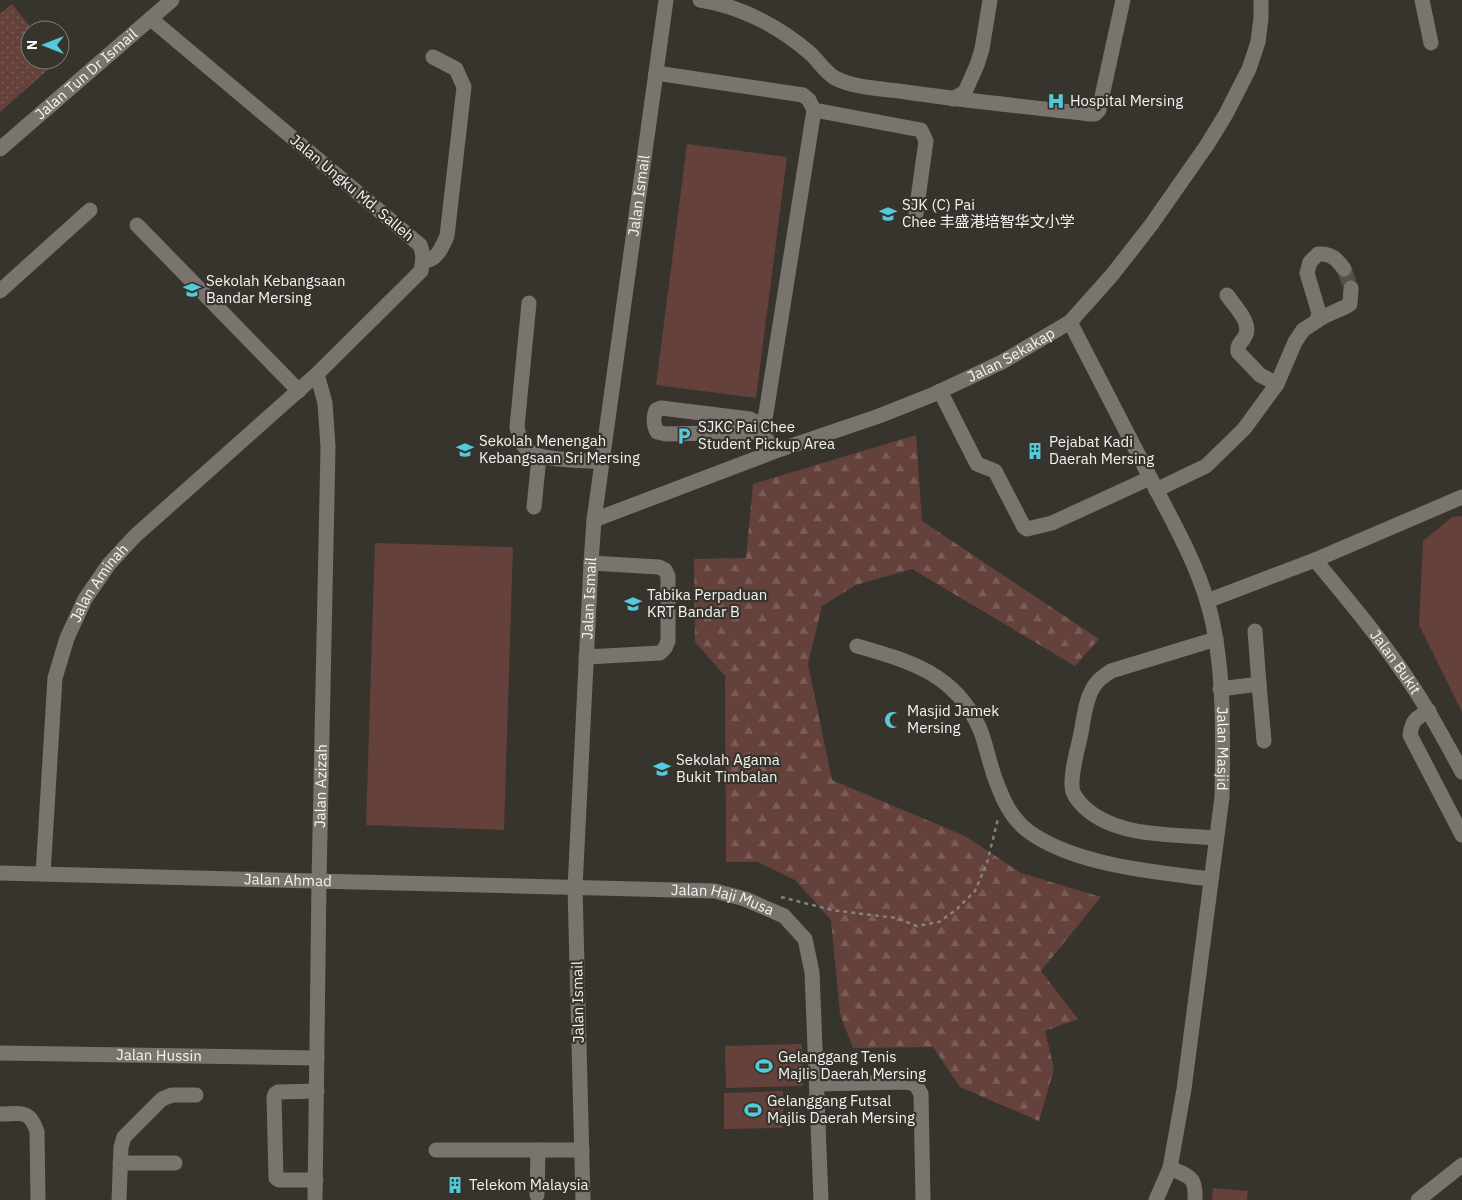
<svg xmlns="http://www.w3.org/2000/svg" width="1462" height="1200" font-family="'IBM Plex Sans','Noto Sans SC',sans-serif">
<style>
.grass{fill:url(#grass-dots)}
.forest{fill:url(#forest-firs)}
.garden{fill:#64413a}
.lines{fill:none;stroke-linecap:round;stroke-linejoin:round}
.minor-tunnel{stroke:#54514b;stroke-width:15;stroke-dasharray:15 8;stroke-linecap:butt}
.path{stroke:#84827c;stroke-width:2.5;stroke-dasharray:4 4;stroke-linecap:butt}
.minor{stroke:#79756e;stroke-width:15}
.labels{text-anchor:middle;stroke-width:4.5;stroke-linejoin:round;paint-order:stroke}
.street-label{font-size:15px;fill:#f6f4f0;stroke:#37342e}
.poi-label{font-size:15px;fill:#f6f4f0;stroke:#37342e;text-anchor:start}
</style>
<defs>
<pattern id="grass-dots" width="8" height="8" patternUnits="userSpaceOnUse" patternTransform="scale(1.25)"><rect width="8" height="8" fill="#64413a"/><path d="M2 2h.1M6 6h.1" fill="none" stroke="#7b5d57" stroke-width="1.8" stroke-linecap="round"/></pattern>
<pattern id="forest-firs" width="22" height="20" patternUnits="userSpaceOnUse" patternTransform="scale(1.25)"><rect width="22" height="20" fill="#64413a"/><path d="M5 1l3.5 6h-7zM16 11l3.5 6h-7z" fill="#7b5d57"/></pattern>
</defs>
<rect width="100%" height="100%" fill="#37342e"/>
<path class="grass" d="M12,4L33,30H30V60H59L0,112V14Z"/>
<path class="forest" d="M916,435L922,521L1099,639L1075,666L912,569L856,585L822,606L808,664L832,780L965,836L1021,873L1101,897L1041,971L1078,1019L1045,1031L1054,1069L1039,1121L960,1087L933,1047L853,1048L840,1014L831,920L795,880L758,862H726L725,676L695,642L694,559L746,558L753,484Z"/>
<path class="garden" d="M687,144L787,157L756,398L656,385Z
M1462,516V712L1419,625L1423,541L1452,517Z
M375,543L513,547L504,830L366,825Z
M802,1044L803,1086L726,1088L725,1046Z
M783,1091V1128L724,1129V1093Z
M1213,1188L1248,1191L1247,1200H1212Z"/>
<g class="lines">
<path class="minor-tunnel" d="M1344,269L1351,288"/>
<path class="path" d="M781,897L832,910L896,918L917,926L939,922L957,909L975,891L987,863L998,819"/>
<g class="minor">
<path d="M700,0C741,6 780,27 811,54C819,62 825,72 835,78C854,88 885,89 906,92C967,101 1029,107 1090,114H1095L1099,110L1123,0"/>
<path d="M1422,0L1431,43"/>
<path d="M656,73L803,95L809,100L814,110L921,130L926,141L915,220"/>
<path d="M953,99L965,92L977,65L982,49L990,0"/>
<path id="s1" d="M0,149L172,0"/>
<path d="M137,225L299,391"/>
<path d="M423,261C437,261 442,247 447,236L464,87L456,69L433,57"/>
<path d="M1344,269C1337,259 1331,253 1318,254L1310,262L1307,273L1319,313L1317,321C1327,313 1340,311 1350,304L1351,288"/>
<path d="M0,291L90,210"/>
<path d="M1227,295C1235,307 1254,324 1244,338C1240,344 1237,345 1238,352L1260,375L1277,384"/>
<path d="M529,303L517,427C519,436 521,445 529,451C541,461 584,460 602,462"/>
<path id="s2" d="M1070,322C1099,378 1128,435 1157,491C1175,526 1196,563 1207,601C1225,659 1223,736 1222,797L1184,1089L1170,1168L1156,1200"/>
<path d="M940,391L977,464L995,471L1024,527L1027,529L1052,523L1150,478"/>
<path d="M661,408L750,419L758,423L763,432L666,434L657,432C653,424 653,418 656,410Z"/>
<path d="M773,452L763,432L814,110"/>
<path d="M1156,490L1206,466L1244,429L1277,384L1295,342L1303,330L1317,321"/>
<path d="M534,507L539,457"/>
<path id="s3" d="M594,520L773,452L879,416L932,395L1002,362L1070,322L1112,275L1151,225L1207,145L1226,114L1249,69L1258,42L1261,18V0"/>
<path id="s4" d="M1315,560C1350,602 1385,644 1415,690C1432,716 1447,744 1462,772"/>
<path d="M1207,601L1315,560L1462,497"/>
<path d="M1216,639L1111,671C1107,674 1102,677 1098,681C1085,695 1084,720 1080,738C1077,751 1069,780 1073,792C1075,797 1080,803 1084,807C1117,838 1173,834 1216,838"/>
<path d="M857,646C909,661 954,673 979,727C986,743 989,763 996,781C1003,800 1011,818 1028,831C1074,865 1154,872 1210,879"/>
<path d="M586,657L660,653L665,648L668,641V576L665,570L659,567L591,563"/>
<path d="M1259,684L1264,741"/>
<path d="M1220,689L1259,684L1255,631"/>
<path d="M1429,711C1416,718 1412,720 1410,735L1462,835"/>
<path id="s5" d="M0,873L715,891L745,899L784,916L805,939L812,972L821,1200"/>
<path id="s6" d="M43,874L55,678L67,638L85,599L109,564L135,536L317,374L421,271C423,261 424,255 420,245L151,19"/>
<path id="s7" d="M0,1053L317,1058"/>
<path d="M817,1084L907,1082L916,1085L921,1094L923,1200"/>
<path d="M0,1114C21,1114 30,1109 37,1132L38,1200"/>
<path d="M436,1150H582"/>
<path d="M120,1163H175"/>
<path d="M1170,1168C1190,1177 1196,1176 1195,1200"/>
<path d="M316,1180H279L276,1178L274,1097L275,1094L278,1092L317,1091"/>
<path d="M537,1195L538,1150"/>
<path d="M119,1200L121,1147L124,1137L162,1099L172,1095H196"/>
<path id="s8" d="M315,1200L319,881L328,447L325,403L317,374"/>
<path id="s9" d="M583,1200L575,888L591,563L594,520L666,0"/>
<path d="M1418,1200L1462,1165"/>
</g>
</g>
<defs>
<g id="hospital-bare" transform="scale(1.35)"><path d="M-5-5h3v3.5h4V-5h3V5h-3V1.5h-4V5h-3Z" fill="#53cbdb" stroke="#37342e" stroke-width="2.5" paint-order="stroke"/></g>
<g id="school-bare" transform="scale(1.35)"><path d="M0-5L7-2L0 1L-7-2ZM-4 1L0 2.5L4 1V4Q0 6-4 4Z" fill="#53cbdb" stroke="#37342e" stroke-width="2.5" paint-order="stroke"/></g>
<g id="parking-bare" transform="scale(1.35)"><path d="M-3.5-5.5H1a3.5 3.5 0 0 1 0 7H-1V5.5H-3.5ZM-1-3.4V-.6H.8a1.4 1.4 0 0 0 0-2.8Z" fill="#53cbdb" stroke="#37342e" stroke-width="2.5" paint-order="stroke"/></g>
<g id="building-bare" transform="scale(1.35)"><path d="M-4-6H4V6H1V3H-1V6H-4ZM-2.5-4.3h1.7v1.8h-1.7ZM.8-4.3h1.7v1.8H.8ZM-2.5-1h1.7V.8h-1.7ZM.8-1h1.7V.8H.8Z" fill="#53cbdb" stroke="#37342e" stroke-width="2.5" paint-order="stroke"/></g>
<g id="mosque-bare" transform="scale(1.35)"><path d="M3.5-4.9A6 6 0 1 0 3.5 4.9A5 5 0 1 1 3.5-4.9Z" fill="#53cbdb" stroke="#37342e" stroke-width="2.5" paint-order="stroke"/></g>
<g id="stadium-bare" transform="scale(1.35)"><path d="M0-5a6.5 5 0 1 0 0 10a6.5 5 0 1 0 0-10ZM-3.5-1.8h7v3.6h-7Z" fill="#53cbdb" stroke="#37342e" stroke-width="2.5" paint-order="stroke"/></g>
</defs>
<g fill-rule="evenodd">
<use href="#hospital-bare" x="1056" y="101"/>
<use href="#school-bare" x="888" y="214"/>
<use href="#school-bare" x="192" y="290"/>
<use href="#parking-bare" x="684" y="436"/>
<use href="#school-bare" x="465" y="450"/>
<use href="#building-bare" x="1035" y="451"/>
<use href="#school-bare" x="633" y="604"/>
<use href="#mosque-bare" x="893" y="720"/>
<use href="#school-bare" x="662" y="769"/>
<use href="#stadium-bare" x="764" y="1066"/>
<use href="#stadium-bare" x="753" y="1110"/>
<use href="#building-bare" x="455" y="1185"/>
</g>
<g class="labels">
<g class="street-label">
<text dy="5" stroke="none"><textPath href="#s1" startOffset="114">Jalan Tun Dr Ismail</textPath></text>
<text transform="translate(352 188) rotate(40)" y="5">Jalan Ungku Md. Salleh</text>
<text dy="5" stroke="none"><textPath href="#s9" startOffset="1008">Jalan Ismail</textPath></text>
<text dy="5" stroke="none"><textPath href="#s3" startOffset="449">Jalan Sekakap</textPath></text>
<text dy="5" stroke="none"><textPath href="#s6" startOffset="302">Jalan Aminah</textPath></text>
<text dy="5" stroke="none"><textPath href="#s9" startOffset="602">Jalan Ismail</textPath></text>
<text dy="5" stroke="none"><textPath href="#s4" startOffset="130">Jalan Bukit</textPath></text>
<text dy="5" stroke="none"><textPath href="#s2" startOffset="460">Jalan Masjid</textPath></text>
<text dy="5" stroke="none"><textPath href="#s8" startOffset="414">Jalan Azizah</textPath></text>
<text dy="5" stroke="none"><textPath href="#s5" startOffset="288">Jalan Ahmad</textPath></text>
<text dy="5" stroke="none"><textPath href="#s5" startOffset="724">Jalan Haji Musa</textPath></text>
<text transform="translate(578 1002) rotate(-91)" y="5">Jalan Ismail</text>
<text dy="5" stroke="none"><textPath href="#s7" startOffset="159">Jalan Hussin</textPath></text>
</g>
<g class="poi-label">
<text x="1070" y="106">Hospital Mersing</text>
<text x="902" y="210">SJK (C) Pai<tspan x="902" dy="17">Chee 丰盛港培智华文小学</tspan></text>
<text x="206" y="286">Sekolah Kebangsaan<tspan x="206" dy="17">Bandar Mersing</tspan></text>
<text x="698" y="432">SJKC Pai Chee<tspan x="698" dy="17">Student Pickup Area</tspan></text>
<text x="479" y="446">Sekolah Menengah<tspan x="479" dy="17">Kebangsaan Sri Mersing</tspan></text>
<text x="1049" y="447">Pejabat Kadi<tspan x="1049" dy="17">Daerah Mersing</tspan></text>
<text x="647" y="600">Tabika Perpaduan<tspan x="647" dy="17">KRT Bandar B</tspan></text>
<text x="907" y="716">Masjid Jamek<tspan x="907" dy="17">Mersing</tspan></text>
<text x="676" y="765">Sekolah Agama<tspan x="676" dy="17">Bukit Timbalan</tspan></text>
<text x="778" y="1062">Gelanggang Tenis<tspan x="778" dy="17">Majlis Daerah Mersing</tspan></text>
<text x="767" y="1106">Gelanggang Futsal<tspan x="767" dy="17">Majlis Daerah Mersing</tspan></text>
<text x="469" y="1190">Telekom Malaysia</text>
</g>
</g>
<g transform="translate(45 45) rotate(270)"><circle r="24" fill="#37342e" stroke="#83817c"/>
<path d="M0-4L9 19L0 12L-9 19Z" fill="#53cbdb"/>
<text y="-8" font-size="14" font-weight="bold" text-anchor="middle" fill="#f6f4f0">N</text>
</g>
</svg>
